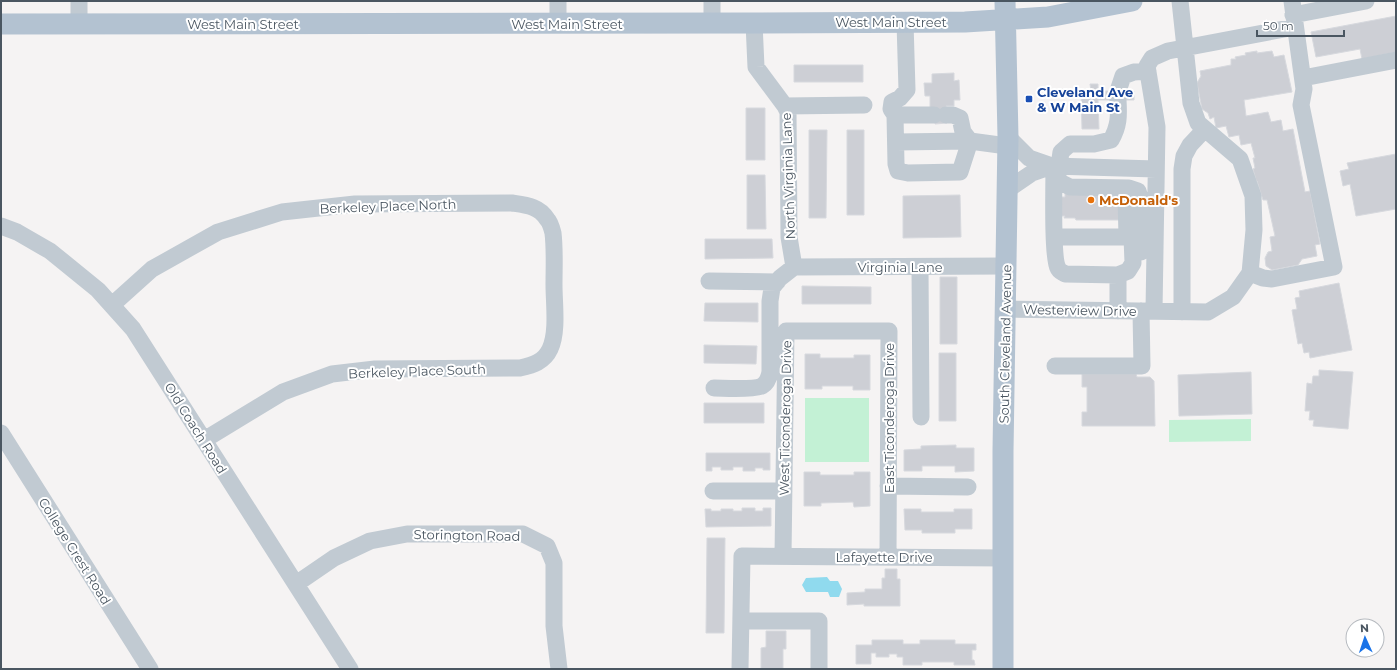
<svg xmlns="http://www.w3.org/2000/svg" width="1397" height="670" font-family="Montserrat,sans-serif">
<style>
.green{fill:#c3f1d5}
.water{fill:#90daee}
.building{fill:#cdcfd5;stroke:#d7d9de}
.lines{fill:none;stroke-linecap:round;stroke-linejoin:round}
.minor{stroke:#c1cad2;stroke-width:17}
.major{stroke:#b3c2d1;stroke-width:21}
.transit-dot{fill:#1a4fb4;stroke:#fff;stroke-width:1.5}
.food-dot{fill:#e8710a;stroke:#fff;stroke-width:1.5}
.labels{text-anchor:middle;stroke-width:4;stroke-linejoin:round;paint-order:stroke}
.street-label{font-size:13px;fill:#4a5661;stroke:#fff}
.transit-label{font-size:13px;font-weight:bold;fill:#164399;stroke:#fff;text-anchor:start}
.food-label{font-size:13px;font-weight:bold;fill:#c56008;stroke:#fff;text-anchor:start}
</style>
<rect width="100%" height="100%" fill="#f5f3f3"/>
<path class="green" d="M805,398H869V462H805Z
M1251,419V441L1169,442V420Z"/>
<path class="water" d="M827,577L830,581H838L842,589L839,597H830L828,592H806L802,585L806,578Z"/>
<path class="building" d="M1396,16V52L1362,59L1360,49L1316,57L1311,32Z
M1257,51V53L1272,51L1274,57L1284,55L1292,92L1244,100L1246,116L1268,112L1271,122L1281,120L1283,131L1293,129L1305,192L1310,191L1320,244L1315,245L1317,256L1302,259L1298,265L1272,270L1266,266L1265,258L1268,252L1272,251L1270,237L1275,236L1267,200H1263L1257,181L1256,180L1253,169L1255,168L1253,158H1255L1251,143L1241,145L1239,135L1229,137L1226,126L1216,128L1214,117L1210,119L1208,113L1202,109L1197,83L1201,76L1200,71L1231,65V59H1236L1235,57L1246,55L1245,53Z
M794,65H863V82H794Z
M954,73V81L959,80L960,100H954V106H946L947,123L935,124L934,108H930V96H925L924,83H932V74Z
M1090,84H1098V91H1134V100H1098L1099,129H1082L1081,91H1091Z
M746,108H765V160H746Z
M809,130H827L826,218H809Z
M847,130H864V215H847Z
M1396,154V209L1356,216L1350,184L1343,186L1340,171L1349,169L1347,163Z
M747,175H765L766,229H747Z
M1122,191V220H1076L1075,218H1064L1065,216H1061V197H1065V193Z
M960,195L961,237L903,238V196Z
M705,239H772L773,258L705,259Z
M940,277H957V344H940Z
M1339,283L1352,350L1310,358L1309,352L1304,353L1302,343L1298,344L1292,310L1297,309L1295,298L1300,297L1299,291Z
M802,286L871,287V304H802Z
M705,303H758V322L704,321Z
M704,345L757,346L756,364L704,363Z
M939,353H956V421H939Z
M805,354H820V358H854V355H870V390H853V386H822V389H805Z
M1319,370L1353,372L1348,429L1313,426L1314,420H1309L1310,411H1305L1307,383L1312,384L1313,376H1319Z
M1251,372L1252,414L1179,416L1178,375Z
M1082,374H1136L1137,377H1150L1154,381L1155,426H1082V412H1087V387H1082Z
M704,403H764V423H704Z
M956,445V448H974V471L955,472V466H922V471H904V450L921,449V446Z
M706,453H770V470H763V468H755V471H743V467H733V470H721V467H712V471H706Z
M804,472H820V475H854V472H870V506L854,507L853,502L821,503V506H804Z
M742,508H755V511H763V508H771V526L706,527L705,509H711V511H721V509H733V511H742Z
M904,509H921V512H954V509H972V529H955V533H922V530H905Z
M707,538H725L724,633H706Z
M885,569H897V579H900V606H864V604L847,605V593L865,592V589H882V578H885Z
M766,631H786V649H783V669H761V648L766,647Z
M872,640H903V644H920V640H955V644H976V650H972V660H974L975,665H954V662H922V665H903V657H897V654H889V657H876V653H871V664H856V645H872Z"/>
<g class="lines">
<path class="minor" d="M79,1V24
M712,1V23
M1293,15L1366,1
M905,22L907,90L900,98L892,102L891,109L895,115H934
M754,23L756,67L785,106L788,112L789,237L794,267
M558,24V1
M1303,78L1396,60
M1118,91L1123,76L1134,72L1148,71
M785,106L864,105
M895,115L896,164L898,171L908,173L960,172L970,141L896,142
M946,115H953L960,118L963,132L970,141L1007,146
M1008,137L1029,158L1052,166
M1054,166C1054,183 1052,258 1058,268C1059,271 1062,272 1065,274L1118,275L1128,271L1133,263L1132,237H1055
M1059,166L1061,152L1070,144H1094L1111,140C1119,126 1119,116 1118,100
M1054,176L1062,183L1070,187L1129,188L1138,191C1144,205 1143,236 1141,252
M1007,190L1032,173L1052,166L1156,169
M1126,196L1127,237
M1,226L17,232L50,251L98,290L133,329L350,669
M794,267L1006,266
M920,267L921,417
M1250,273L1263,278L1272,279L1334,267L1301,105L1304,89L1292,1
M709,281L777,282
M112,305L152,269L218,232L282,212L355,204L512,203C526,205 539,206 547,219C550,222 552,229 553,233C555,250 554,268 554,285C554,304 558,332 550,349C544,362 533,365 520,368L375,369L332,374L283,392L204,440
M1005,309L1208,312L1233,297L1250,273L1254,230L1253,196L1240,159L1198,123L1191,103L1180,1
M1118,311V275
M1154,311L1157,127L1147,66L1152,58L1168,51L1295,27
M1182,312V169L1184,156L1190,145L1205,129
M1055,366H1142L1141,311
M714,388C724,388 754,390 762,386C767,383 769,378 770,372V301L772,288L780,278L794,267
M1,433L150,669
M888,486L968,487
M713,491H784
M783,556L786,331H889L888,557
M296,584L334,558L370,541L407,534H523L547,546L554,563V626L559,669
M741,621H819V669
M740,669L742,556L1004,558"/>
<path class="major" d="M1,24L754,23L965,22L1048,17L1132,1
M1003,669V451L1008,137L1005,1"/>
</g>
<rect class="transit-dot" x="1025" y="95" width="8" height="8" rx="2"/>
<circle class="food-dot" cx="1091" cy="200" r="4"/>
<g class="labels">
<g class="street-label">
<text x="891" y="27">West Main Street</text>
<text x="243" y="29">West Main Street</text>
<text x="567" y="29">West Main Street</text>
<text transform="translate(788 176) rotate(-92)" y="5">North Virginia Lane</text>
<text transform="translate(388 206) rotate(-2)" y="5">Berkeley Place North</text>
<text x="900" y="272">Virginia Lane</text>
<text transform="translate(1080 310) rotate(1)" y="5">Westerview Drive</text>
<text transform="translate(1005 344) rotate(-89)" y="5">South Cleveland Avenue</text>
<text transform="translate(417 371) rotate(-2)" y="5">Berkeley Place South</text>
<text transform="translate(785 418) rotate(-89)" y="5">West Ticonderoga Drive</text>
<text transform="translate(889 418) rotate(-90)" y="5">East Ticonderoga Drive</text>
<text transform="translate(196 428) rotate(58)" y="5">Old Coach Road</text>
<text transform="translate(467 535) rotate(1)" y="5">Storington Road</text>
<text transform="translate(75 551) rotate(58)" y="5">College Crest Road</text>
<text x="884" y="562">Lafayette Drive</text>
</g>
<g class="transit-label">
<text x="1037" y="97">Cleveland Ave<tspan x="1037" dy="15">&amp; W Main St</tspan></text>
</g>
<g class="food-label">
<text x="1099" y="205">McDonald's</text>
</g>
</g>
<rect width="1397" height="670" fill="none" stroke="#4a5661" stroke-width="4"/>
<g transform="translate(1365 638) rotate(357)"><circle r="19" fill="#ffffff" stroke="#b7bbc0"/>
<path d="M0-3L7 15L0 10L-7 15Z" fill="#1a73e8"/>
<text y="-6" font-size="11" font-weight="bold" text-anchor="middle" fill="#4a5661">N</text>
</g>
<path d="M1257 30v6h87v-6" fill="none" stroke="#4a5661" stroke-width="2"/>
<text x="1263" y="30" font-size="12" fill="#4a5661" stroke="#ffffff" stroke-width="3" paint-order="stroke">50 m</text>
</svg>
